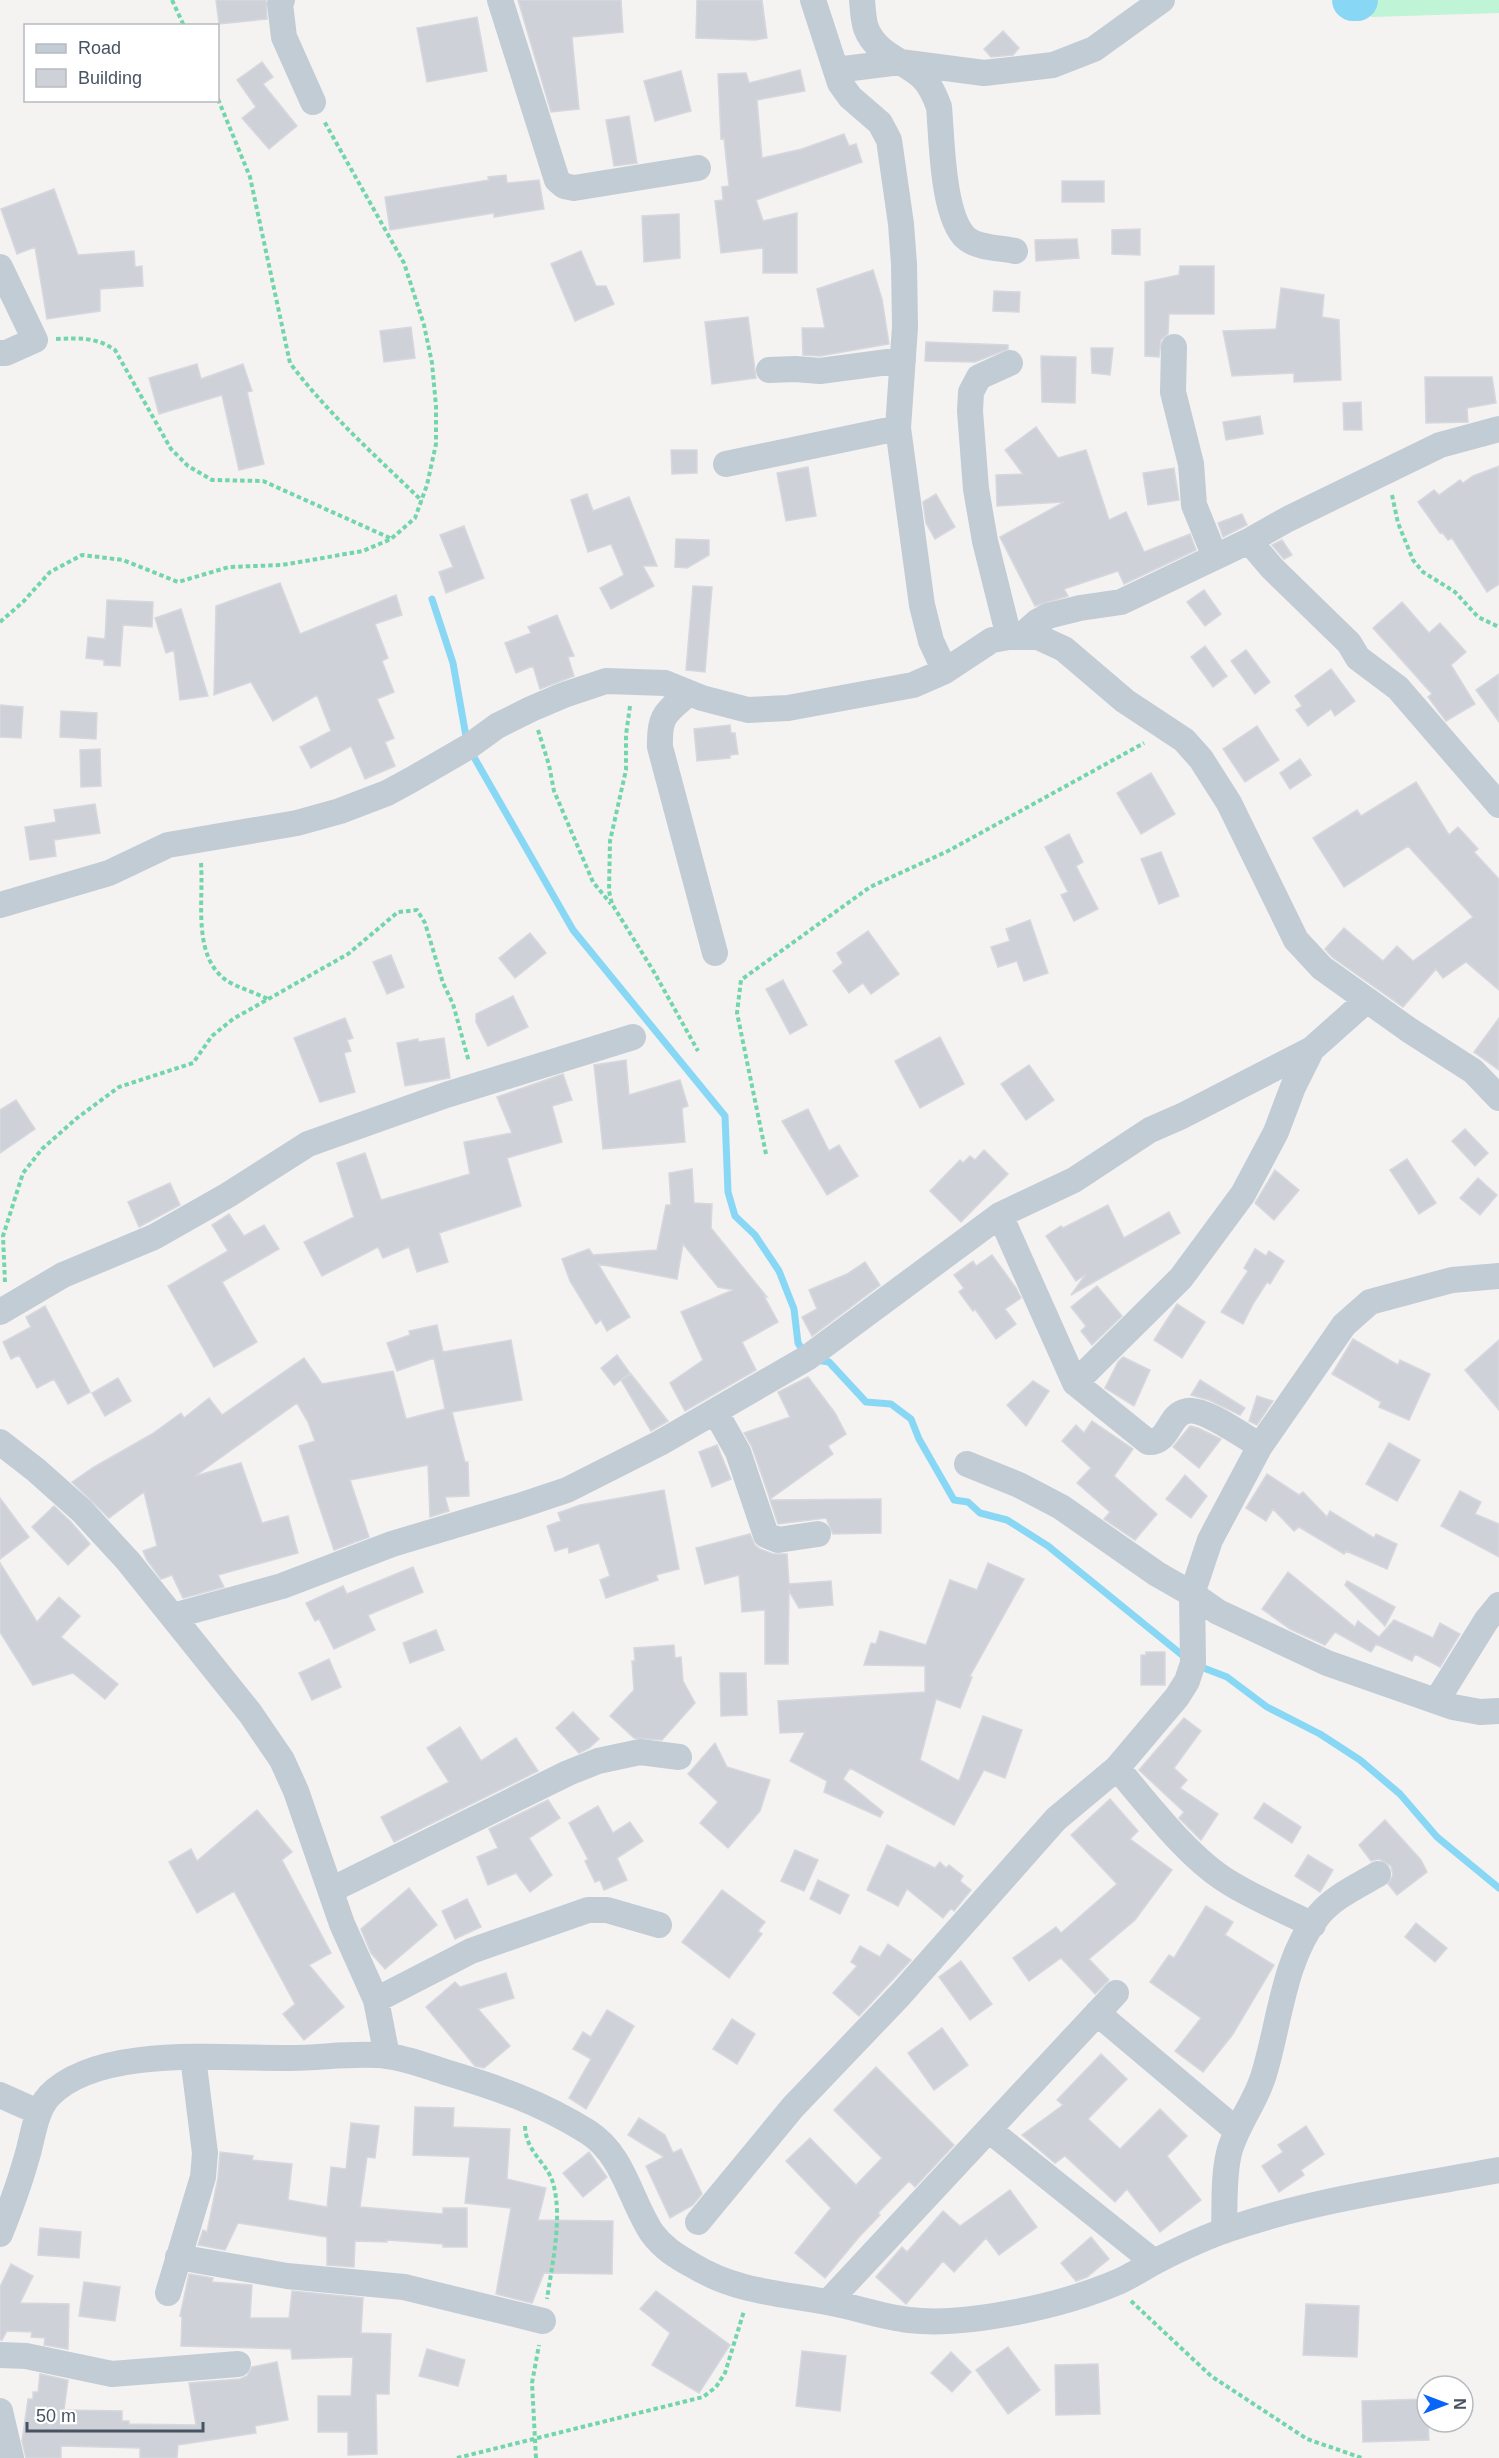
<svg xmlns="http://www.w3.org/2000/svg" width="1499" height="2458" font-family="Helvetica,sans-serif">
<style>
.green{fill:#bff4d6}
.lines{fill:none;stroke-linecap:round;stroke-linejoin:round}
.stream{stroke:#88d8f5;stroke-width:7}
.river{stroke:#88d8f5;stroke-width:42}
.building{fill:#ced1d8;stroke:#d6d8de;stroke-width:1.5}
.path{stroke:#73d6ab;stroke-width:4;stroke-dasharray:4.5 3;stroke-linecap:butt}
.street{stroke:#c2ccd5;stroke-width:26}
</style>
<rect width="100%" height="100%" fill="#f5f2f2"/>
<path class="green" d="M1354,0H1499V13L1372,17Z"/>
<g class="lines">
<path class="stream" d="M432,599L453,663L467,742
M471,752L573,930L725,1116L728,1192L735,1216L755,1235L779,1271L794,1309L798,1343L805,1354
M816,1360L829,1362L866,1402L891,1404L911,1419L919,1439L954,1500L968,1502L980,1513L1007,1520L1048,1546L1187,1659
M1196,1665L1227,1677L1267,1707L1320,1734L1360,1760L1400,1794L1437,1837L1499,1888"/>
<path class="river" d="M1353,0H1357"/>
</g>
<path class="building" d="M216,0H266L267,19L219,24Z
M518,0H621L623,32L572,37L579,109L551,112Z
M697,0H762L767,38L755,40L696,38Z
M477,17L487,71L427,82L417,28Z
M1003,31L1019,48L1013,55L991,57L984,49Z
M262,62L273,77L263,84L297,126L269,149L242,118L256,107L237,80Z
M800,70L805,91L757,100L762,158L802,149L844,134L849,146L856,144L862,162L756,200L763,221L797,213V273H763V248L721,253L715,201L723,200L722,187L729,186L724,138L721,139L718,74L746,73L749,83Z
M681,71L691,111L655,121L644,81Z
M629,116L637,163L614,166L606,120Z
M506,175L507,183L539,180L544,209L494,217V213L390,230L385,197L489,180L488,177Z
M1062,181H1104V202H1062Z
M54,189L78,255L134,251L135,267L142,266L143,286L100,289V311L47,319L35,247L17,254L1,209Z
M679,214L680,258L644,262L642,216Z
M1140,229V255L1112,254V230Z
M1077,239L1079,258L1036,261L1035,240Z
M581,251L596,286H606L614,304L575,321L551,264Z
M1180,266H1214V314H1169L1168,334L1161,340L1159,357L1145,356V282L1179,275Z
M873,270L882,299L889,344L820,356L803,355L802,328H825L817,289Z
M1281,288L1324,295L1322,317L1339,320L1341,380L1294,382V373L1232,376L1223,331L1276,329Z
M994,291L1020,292L1019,312L993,311Z
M748,317L756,378L712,384L705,322Z
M411,327L415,358L384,362L380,331Z
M926,342L1008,345V349L975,362L925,361Z
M1091,348H1113L1110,375L1092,373Z
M1041,356L1076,357L1075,403L1042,402Z
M197,364L201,379L243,364L252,391L247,392L264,464L239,470L222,395L159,414L149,378Z
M1425,377H1492L1496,403L1467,408L1468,422L1426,423Z
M1361,402L1362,430H1344L1343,403Z
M1260,416L1263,434L1226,440L1223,422Z
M1036,427L1058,458L1086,450L1109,520L1126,512L1144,552L1190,534L1196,550L1124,584L1118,571L1064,589L1068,596L1035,606L1000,537L1064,502L997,506L996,475L1023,474L1005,450Z
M671,450H697V473L672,474Z
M1499,466V584L1487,592L1452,538L1448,540L1442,532L1440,533L1418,502L1434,490L1439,495L1460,480L1463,483L1473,476Z
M808,467L816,516L786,521L777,473Z
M1174,468L1179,500L1148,505L1143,473Z
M587,494L593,511L629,497L657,566H643L654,586L611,609L600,588L624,575L611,544L588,552L571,500Z
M936,494L955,527L935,539L926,523L923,502Z
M1242,514L1247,525L1223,537L1218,523Z
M464,526L484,578L446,593L439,572L453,567L440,535Z
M676,539L709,540V555L687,568L675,567Z
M1282,540L1292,555L1284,559L1272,545Z
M280,583L300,634L396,595L402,615L375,624L388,658L382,661L394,692L377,699L394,738L385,742L395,766L365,779L351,746L311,768L300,747L331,731L317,695L273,721L251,682L214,695L216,606Z
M693,586L712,587L705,672L686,670Z
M1204,590L1221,614L1205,626L1187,602Z
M107,600L153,602L152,627L123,625L120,666L104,665V660L86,658L88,637L105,639Z
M1402,602L1429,633L1440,623L1466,652L1451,665L1475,704L1446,721L1428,697L1432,694L1373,628Z
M181,609L208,696L180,700L174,650L166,653L155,618Z
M557,615L574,656L568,657L574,676L540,689L533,666L516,673L505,643L531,633L528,627Z
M1205,646L1227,676L1213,687L1191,657Z
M1246,650L1270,682L1255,694L1231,661Z
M1331,669L1355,701L1335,716L1331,709L1308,726L1296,710L1302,706L1295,696Z
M1499,674V722L1476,690Z
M0,705L23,707L21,738L0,737Z
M61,711L97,713L96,739L60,737Z
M730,725L731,733H735L738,754L730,755V758L697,761L694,729Z
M1257,726L1279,760L1245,782L1223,749Z
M100,749L101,786L81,787L80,750Z
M1300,759L1311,775L1290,789L1280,773Z
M1151,773L1175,814L1141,834L1117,793Z
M1416,782L1449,835L1458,827L1478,849L1474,852L1499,879V990L1466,962L1443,978L1436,969L1403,1007L1332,957L1325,949L1344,928L1383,961L1397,946L1413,961L1473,917L1408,846L1344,887L1313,838L1357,810L1361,816Z
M95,804L100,833L54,840L56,856L30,860L25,827L56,822L54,810Z
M1069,834L1083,862L1076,866L1098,909L1074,921L1061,895L1068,892L1045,847Z
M1161,852L1179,896L1159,904L1141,859Z
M1030,920L1048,973L1024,981L1017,961L998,967L991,947L1010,941L1006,929Z
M868,931L899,974L871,994L863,983L849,993L833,971L843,963L837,953Z
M530,933L546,953L515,978L499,958Z
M391,955L404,987L387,994L373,962Z
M783,980L807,1025L790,1034L766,989Z
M513,996L528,1027L488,1046L476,1022V1014Z
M345,1018L353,1038L347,1040L351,1051L344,1053L355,1092L320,1102L294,1038Z
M1499,1018V1070L1474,1052Z
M940,1037L964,1084L920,1108L895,1061Z
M444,1038L450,1078L405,1086L397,1043L418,1039V1042Z
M626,1060L629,1095L680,1080L688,1106L682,1108L685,1142L603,1149L594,1065Z
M1029,1065L1054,1100L1026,1120L1001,1084Z
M563,1074L572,1100L552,1106L562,1142L507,1158L521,1206L439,1233L448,1262L417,1272L409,1247L383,1258L378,1247L322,1276L304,1242L354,1217L337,1163L365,1153L381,1200L470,1174L464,1142L512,1133L497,1097Z
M16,1100L35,1129L0,1153V1110Z
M808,1109L829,1151L839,1145L858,1176L827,1195L782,1121Z
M1465,1129L1488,1153L1475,1166L1452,1141Z
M984,1150L1008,1174L961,1222L930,1191L960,1160L963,1163L970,1156L975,1160Z
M1407,1159L1436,1203L1419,1214L1390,1170Z
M692,1169L694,1203L712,1204L711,1228L767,1297L764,1296L778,1322L742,1342L756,1370L685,1411L670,1383L703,1360L681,1312L733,1290L718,1287L683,1244L677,1279L598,1264L630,1317L607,1331L601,1320L596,1324L570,1281L562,1259L589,1249L593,1255L657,1250L666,1205H671L669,1173Z
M1275,1170L1299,1190L1274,1220L1255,1203Z
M1478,1178L1497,1195L1480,1215L1460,1198Z
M170,1183L180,1205L139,1227L128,1202Z
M1108,1205L1124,1238L1169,1212L1180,1233L1071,1295L1086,1274L1076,1281L1046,1236L1061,1226L1063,1228Z
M229,1214L244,1236L264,1225L279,1249L222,1282L257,1342L214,1367L168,1286L228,1251L212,1225Z
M1255,1249L1266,1256L1269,1251L1284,1261L1270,1284L1267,1282L1253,1304L1243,1324L1221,1312L1248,1271L1244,1268Z
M992,1255L1016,1288L1021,1298L1005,1309L1016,1324L996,1339L975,1309L973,1311L959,1292L964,1288L954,1275L973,1261L976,1266Z
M865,1262L880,1285L812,1336L802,1317L817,1309L809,1290L847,1274Z
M1097,1286L1122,1316L1092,1345L1081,1331L1086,1326L1071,1307Z
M1177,1304L1205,1322L1182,1358L1154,1340Z
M45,1306L90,1392L68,1404L54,1379L37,1388L19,1355L11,1359L3,1342L31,1327L26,1317Z
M437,1325L443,1352L511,1340L522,1400L452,1412L465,1462H468L469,1496L445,1497L449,1511L430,1517L428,1465L350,1480L369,1537L334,1550L299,1446L315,1441L308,1422L297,1403L195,1476L241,1463L262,1523L288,1516L298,1553L218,1575L224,1587L183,1598L172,1575L161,1579L147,1560L143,1551L157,1546L144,1492L109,1518L72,1482L94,1467L152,1434L181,1413L184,1418L209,1398L222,1415L304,1358L322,1384L393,1371L406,1419L445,1409L434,1358L397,1371L387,1343L410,1335L409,1331Z
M1353,1339L1398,1365L1400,1360L1430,1374L1409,1420L1379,1407L1381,1402L1332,1374Z
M1499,1340V1410L1465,1370Z
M617,1355L630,1373L614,1385L601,1368Z
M1123,1357L1150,1370L1134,1406L1105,1388L1118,1362Z
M631,1374L668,1421L651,1431L621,1380Z
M808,1377L835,1413L846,1434L828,1446L833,1454L770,1499L752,1447L744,1433L790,1417L778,1392Z
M118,1378L131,1401L105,1416L92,1393Z
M1200,1380L1245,1408L1240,1415L1209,1400L1191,1395Z
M1033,1381L1049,1391L1026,1426L1007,1405Z
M1257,1396L1273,1401L1257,1425L1249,1421Z
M1092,1421L1133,1449L1114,1476L1157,1514L1135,1540L1104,1519L1110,1512L1077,1483L1091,1468L1062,1441L1076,1425L1084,1433Z
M1190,1426L1198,1428L1221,1439L1199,1468L1173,1447Z
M1389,1443L1420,1460L1397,1501L1366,1484Z
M717,1445L731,1479L712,1487L699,1452Z
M1267,1474L1299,1495L1303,1492L1327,1517L1330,1511L1374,1538L1376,1534L1397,1544L1387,1569L1346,1551L1344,1554L1299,1527L1294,1531L1273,1509L1266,1521L1246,1508Z
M1185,1475L1207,1496L1191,1518L1166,1499Z
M664,1490L679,1569L656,1575L658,1580L606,1598L600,1580L610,1576L599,1543L569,1553L568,1547L555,1551L547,1526L561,1521L558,1513L580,1505Z
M1460,1491L1481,1502L1475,1514L1499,1524V1557L1441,1526Z
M0,1498L29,1537L0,1559Z
M881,1499V1533L833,1534L826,1518L778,1524L770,1500Z
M54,1506L71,1522L90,1544L68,1565L32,1527Z
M750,1534L755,1545L760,1549L773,1554H787L789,1584L831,1581L833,1605L799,1608L789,1591L788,1664H765V1610L742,1612L739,1575L705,1584L696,1548Z
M0,1563L37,1622L59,1597L80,1616L61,1637L118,1684L105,1699L73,1673L33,1685L0,1632Z
M988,1563L1024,1579L970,1676L972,1677L960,1708L936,1699L920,1760L959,1781L983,1716L1022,1730L1005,1778L984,1770L954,1825L850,1768L843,1779L883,1812L880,1817L824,1792L827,1781L790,1761L805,1732L780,1733L778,1701L925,1692V1666L864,1665L871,1643L876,1644L880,1631L926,1645L950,1580L977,1590Z
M413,1567L423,1592L368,1615L375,1630L334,1649L319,1619L315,1621L306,1603L343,1586L347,1594Z
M1288,1572L1355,1627L1358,1621L1379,1637L1394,1620L1433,1638L1440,1623L1460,1634L1440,1667L1415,1654L1412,1661L1376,1644L1371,1652L1335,1632L1325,1645L1290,1629L1262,1609Z
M1347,1581L1395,1607L1385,1626L1345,1585Z
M436,1630L444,1650L410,1663L403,1643Z
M674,1645L675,1658L681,1657L683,1681L695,1703L662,1740L634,1738L610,1716L634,1690L632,1661H635L634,1648Z
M1146,1652H1165V1685H1141V1655H1146Z
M329,1659L341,1687L312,1700L299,1673Z
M720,1673H746L747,1715L721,1716Z
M573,1712L599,1739L589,1748L579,1753L556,1728Z
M1184,1718L1201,1731L1174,1768L1187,1780L1180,1788L1218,1814L1201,1840L1179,1818L1184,1812L1139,1770Z
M460,1727L481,1761L516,1738L538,1771L394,1842L381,1817L449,1782L427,1748Z
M715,1743L727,1767L770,1780L760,1811L728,1848L700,1823L718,1802L688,1774Z
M1110,1799L1138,1831L1130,1839L1172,1870L1135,1920L1089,1959L1109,1980L1095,1994L1061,1958L1029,1981L1013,1958L1056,1927L1061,1933L1117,1884L1071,1835Z
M548,1800L560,1818L529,1838L552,1875L530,1892L516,1873L488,1885L477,1857L498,1848L489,1829Z
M1264,1803L1301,1827L1292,1843L1254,1818Z
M598,1806L613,1833L630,1822L643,1841L617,1858L627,1880L604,1890L600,1880L595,1882L585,1861L588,1859L569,1823Z
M257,1810L292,1852L282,1860L331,1953L309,1965L344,2007L304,2040L283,2014L295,2004L234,1891L197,1913L169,1862L191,1849L197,1861Z
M1385,1820L1421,1860L1427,1872L1397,1895L1388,1884L1393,1875L1391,1866L1379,1859L1371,1861L1359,1845Z
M887,1845L935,1868L940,1862L946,1868L949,1865L963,1876L960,1881L971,1890L954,1911L951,1908L943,1918L907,1889L898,1906L867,1890Z
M795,1850L818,1860L804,1891L781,1881Z
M1308,1855L1333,1870L1320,1892L1295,1876Z
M818,1880L849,1895L840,1914L810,1899Z
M409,1888L437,1925L385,1969L371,1953L361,1929Z
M722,1890L765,1922L758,1931L762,1934L729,1978L682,1942Z
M467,1899L481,1927L455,1939L442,1911Z
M1206,1906L1233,1922L1225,1935L1274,1965L1233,2034L1203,2072L1175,2051L1201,2018L1150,1982L1169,1955L1174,1958Z
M1416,1923L1447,1948L1435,1962L1405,1937Z
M888,1944L911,1960L859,2016L833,1993L857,1966L851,1962L860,1946L880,1957Z
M961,1961L992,2004L970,2020L939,1977Z
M506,1973L514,1998L478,2009L510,2046L484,2068L475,2066L426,2007L455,1982L460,1987Z
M607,2010L634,2026L586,2109L569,2098L591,2059L573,2049L583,2032L591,2037Z
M732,2019L755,2034L737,2064L713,2049Z
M942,2028L968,2065L934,2090L908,2053Z
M1101,2054L1127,2079L1088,2119L1120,2149L1160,2109L1187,2136L1167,2156L1201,2200L1160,2232L1127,2189L1115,2202L1065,2156L1055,2163L1022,2135L1063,2105L1057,2100Z
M876,2067L954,2145L915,2187L909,2181L878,2213L880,2215L859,2237L825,2278L795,2253L831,2208L786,2161L810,2138L856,2185L882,2158L834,2110Z
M415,2107L454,2108L453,2127L510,2129L507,2179L546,2188L538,2220L613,2221L612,2274L544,2273L532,2303L496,2294L511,2208L465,2203L470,2157L413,2155Z
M639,2118L665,2135L673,2153L681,2149L702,2194L693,2205L670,2218L646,2166L664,2157L628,2135Z
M351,2123L379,2126L375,2158L367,2157L360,2207L443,2214V2208H467V2247H443V2244L387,2240V2242L355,2241L354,2267L327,2265V2237L238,2223L225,2250L198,2245L203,2230L207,2232L218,2178L220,2152L253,2156L252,2160L292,2164L288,2200L327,2207L331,2167L346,2169Z
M1306,2126L1324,2154L1301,2170L1304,2175L1279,2192L1262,2166L1283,2152L1278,2145Z
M589,2152L607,2177L583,2197L563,2173Z
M1010,2190L1037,2227L999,2255L986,2238L954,2272L943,2261L906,2304L876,2277L902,2247L907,2252L943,2211L960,2226Z
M40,2228L81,2232L79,2258L38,2255Z
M1091,2237L1109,2259L1087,2277L1076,2281L1061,2263Z
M11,2264L33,2276L20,2303L69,2304L68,2349L44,2345L45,2338L31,2337L32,2332L7,2331L2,2340H0V2287Z
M189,2274L213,2278L212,2282L252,2285L250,2318H289L292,2291L363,2298L361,2333L391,2334L389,2394H376L377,2454L348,2455V2432H318V2396H351L353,2357L292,2359L291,2349L181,2346L182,2317L180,2316Z
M84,2282L120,2287L115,2321L79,2316Z
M656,2291L730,2345L699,2393L652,2365L670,2333L640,2309Z
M1306,2304L1359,2306L1357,2357L1303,2355Z
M1008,2347L1040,2390L1008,2414L976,2370Z
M427,2349L465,2360L458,2386L419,2376Z
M802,2351L846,2356L840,2411L796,2406Z
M951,2352L971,2372L952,2392L931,2373Z
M277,2362L288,2420L255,2426L256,2433L178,2445L177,2458H140V2448L61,2446V2458H26L22,2441L28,2399H33V2392H38L40,2374L68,2380L64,2410L122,2411V2421H129V2424L196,2425L189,2383L240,2379L247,2376L252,2367Z
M1098,2364L1100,2414L1056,2415L1055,2365Z
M1427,2399L1429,2440L1363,2442L1362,2401Z"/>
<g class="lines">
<path class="path" d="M172,0L184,26
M218,99L250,177L290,363C328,414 377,457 422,501
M56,339C79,338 96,337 115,350L171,449L188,466L212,480L263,481L390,538
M1392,495L1398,523L1413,560L1423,572L1455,592L1478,617L1499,627
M0,622L23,602L50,572L82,555L123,560L178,582L229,567L282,565L363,551L391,539L415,518L427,485L436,444V406L432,363L424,325L404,263L324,121
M630,706L626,735V770L610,841L609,891L612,904L654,972L698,1051
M538,730L549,765L554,791L593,882L611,904
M201,863C204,900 191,959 229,982C242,989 256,993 268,999
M766,1154L737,1013L741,980L870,887L948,851L1144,743
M5,1282L3,1236L23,1173L42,1149L77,1118L119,1087L193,1063L212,1036L233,1019L348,954L398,912L417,910L425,923L443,983L453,1004L469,1062
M525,2126C526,2153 547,2162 553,2183C563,2217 552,2265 547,2299
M1131,2301L1211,2376L1307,2439L1362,2458
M457,2458L703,2397L716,2387L725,2373L744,2311
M536,2458L532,2383L539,2345"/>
<path class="street" d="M282,0L280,4L284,37L313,102
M500,0L557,180L564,186L574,188L698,168
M813,0L840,83L850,97L880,123L889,140L901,224L904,264L905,327L898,428L922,605L931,641L945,671
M862,0C863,9 863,19 866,28C875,53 902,60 921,76C930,84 935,96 939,107C942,139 942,216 966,238C977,248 1001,248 1015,251
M836,70L900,62L984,73L1053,65L1094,49L1162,0
M0,267L35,340L6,353H0
M1174,347L1173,392L1191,464L1194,505L1215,557
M769,370L795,369L820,371L903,360
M726,464L898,428
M1249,541L1272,568L1349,643L1358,658L1398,688L1499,805
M1009,637L985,541L976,489L970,411L971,392L979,377L1010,363
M1020,637L1037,622L1048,616L1080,608L1121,602L1249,541L1288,519L1440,445L1499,429
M689,693C666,713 659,714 660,747L715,953
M0,905L109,873L168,845L297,823L340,811L387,793L411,780L468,747L497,726L531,709L564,695L606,681L665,683L702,698L748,710L788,708L913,685L945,671L992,640L1009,637H1038L1064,649L1125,701L1184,740L1201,759L1229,803L1296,940L1322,968L1409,1030L1473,1071L1499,1098
M1000,1215L1075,1383L1148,1442C1170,1443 1168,1414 1187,1411C1203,1407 1245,1437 1260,1446
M0,1312L63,1275L154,1237L228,1195L308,1144L446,1095L633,1037
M1075,1383L1181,1278L1243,1194L1276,1132L1293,1087L1312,1049
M715,1411L738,1452L766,1535L778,1540L818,1534
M0,1442L36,1470L82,1511L128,1561L250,1713L282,1760L296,1791L342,1924L376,2000L387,2056
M967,1464L1019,1485L1061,1507L1157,1574L1192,1594L1218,1612L1327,1663L1453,1707L1480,1712L1499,1711
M173,1616L282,1586L392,1544L519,1506L567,1490L660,1443L807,1358L1000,1215L1074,1180L1150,1130L1182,1116L1312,1049L1367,1000
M1437,1700L1486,1621L1499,1605
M1117,1768C1148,1804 1189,1859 1230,1883C1256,1899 1285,1911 1313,1925
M331,1890L568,1773L598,1761L640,1752L679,1757
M376,2000L471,1951L588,1910H607L659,1925
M1097,2013L1236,2130
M0,2095L38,2112
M989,2130L1154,2262
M698,2222L793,2107L900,1995L1056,1819L1117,1768L1177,1697L1187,1681L1193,1663L1192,1594L1210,1540L1260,1446L1344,1325L1370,1302L1452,1280L1499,1276
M1224,2231C1225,2205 1223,2178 1229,2153C1236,2125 1256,2102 1264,2074C1280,2022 1283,1960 1318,1916C1333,1897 1358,1886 1378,1874
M0,2234C10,2209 19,2185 26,2160C33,2139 34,2113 49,2096C99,2044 225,2059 291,2058C321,2058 358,2052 387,2056C406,2058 426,2066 445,2072C498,2088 540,2102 588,2132C624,2155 630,2200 652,2233C663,2248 676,2256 692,2265C738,2293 782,2293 832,2303C858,2308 883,2317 909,2320C968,2327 1065,2305 1120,2281C1133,2275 1145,2267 1158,2260C1180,2249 1205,2237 1229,2229C1316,2199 1409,2187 1499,2170
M178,2257L287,2276L404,2287L543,2321
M168,2293L203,2177L205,2153L193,2057
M828,2302L1116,1993
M0,2355L26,2356L112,2374L238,2364
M0,2411L11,2458"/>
</g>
<rect x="24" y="24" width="195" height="78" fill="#ffffff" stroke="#b6bbc0" stroke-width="1.5"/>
<rect x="36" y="44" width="30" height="9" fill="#c2ccd5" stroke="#b6bbc0" stroke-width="1.5"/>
<text x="78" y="54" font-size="18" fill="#485462">Road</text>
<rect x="36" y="69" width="30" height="18" fill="#ced1d8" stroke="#b6bbc0" stroke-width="1.5"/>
<text x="78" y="84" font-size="18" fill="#485462">Building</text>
<g transform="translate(1445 2404) rotate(90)"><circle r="28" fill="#ffffff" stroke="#b6bbc0" stroke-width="1.5"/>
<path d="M0-4.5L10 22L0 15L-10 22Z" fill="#0964f8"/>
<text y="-9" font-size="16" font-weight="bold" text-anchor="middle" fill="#485462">N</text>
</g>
<path d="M27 2422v9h176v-9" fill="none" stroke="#485462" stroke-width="3"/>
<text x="36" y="2422" font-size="18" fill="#485462" stroke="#ffffff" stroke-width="4.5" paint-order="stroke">50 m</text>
</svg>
